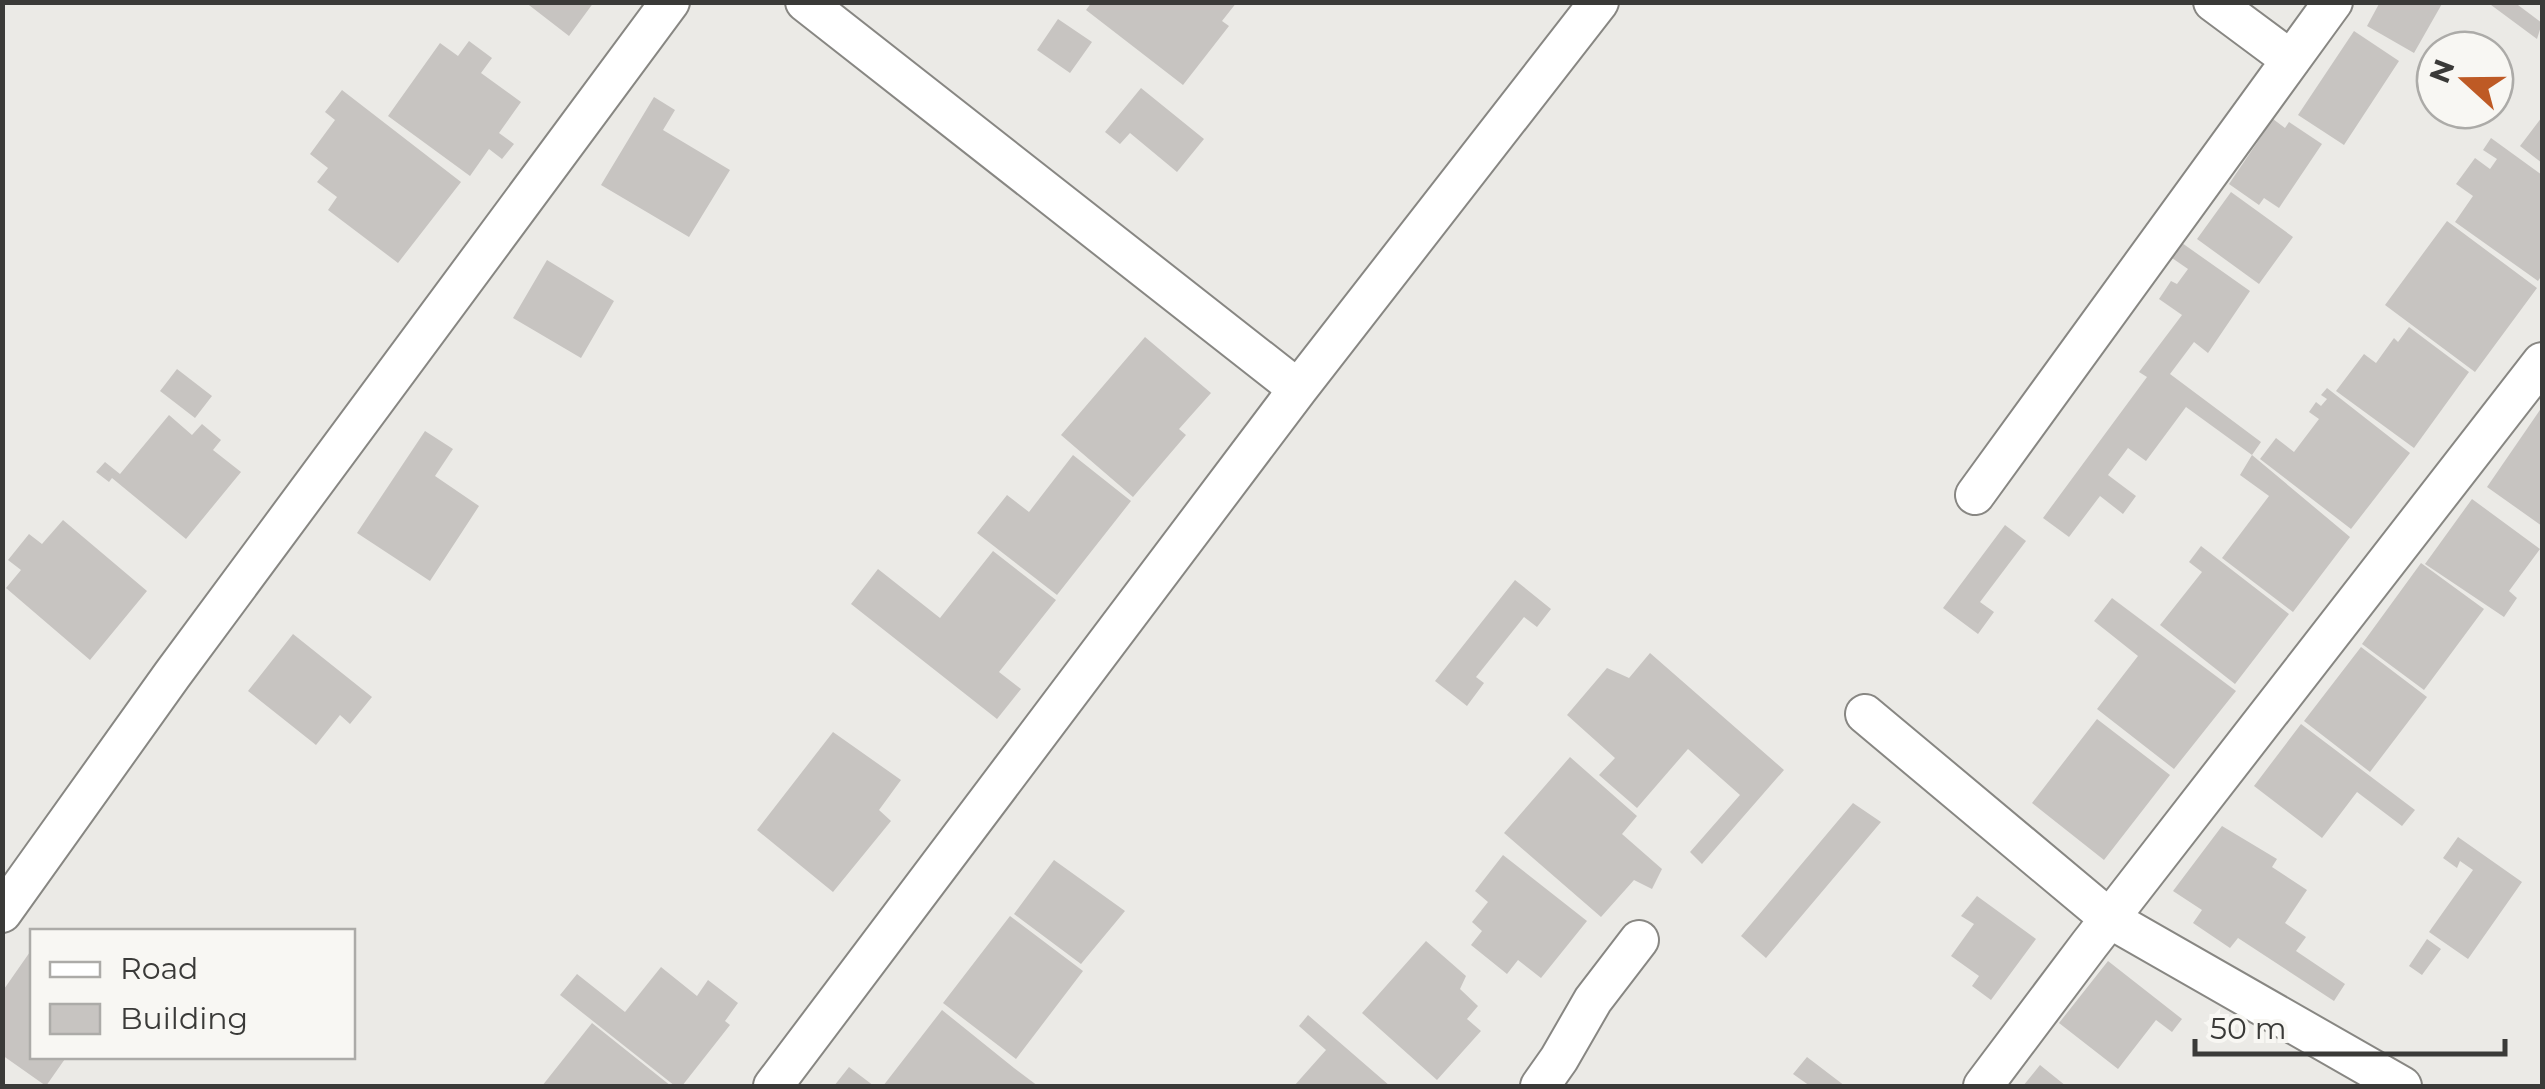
<svg xmlns="http://www.w3.org/2000/svg" width="2545" height="1089" font-family="Montserrat,sans-serif">
<style>
.building{fill:#c7c4c1}
.lines{fill:none;stroke-linecap:round;stroke-linejoin:round}
.street-casing{stroke:#888783;stroke-width:42}
.street{stroke:#fff;stroke-width:38}
</style>
<rect width="100%" height="100%" fill="#ebeae6"/>
<path class="building" d="M525,2H594L569,36Z
M1092,2H1237L1222,21L1229,26L1183,85L1086,10Z
M2380,2H2443L2414,53L2367,26Z
M2487,2H2514L2542,23L2537,39Z
M1058,19L1092,42L1070,73L1037,50Z
M2354,31L2399,61L2344,145L2298,115Z
M469,41L492,58L481,73L521,102L499,133L514,144L502,159L489,149L470,176L388,116L440,43L458,56Z
M1141,88L1204,139L1177,172L1130,133L1120,144L1105,132Z
M342,90L461,182L398,263L328,210L337,197L317,182L328,168L310,154L335,120L325,112Z
M654,97L675,110L663,130L730,170L689,237L601,185Z
M2542,117V163L2520,146Z
M2273,119L2285,128L2289,122L2322,144L2279,208L2264,198L2259,205L2229,184Z
M2491,138L2542,175V275L2538,281L2455,222L2473,196L2456,184L2475,158L2490,169L2497,159L2483,150Z
M2231,192L2293,237L2259,284L2197,239Z
M2447,221L2537,288L2475,372L2385,305Z
M2182,243L2250,291L2208,353L2194,342L2170,374L2261,442L2252,455L2186,407L2146,461L2128,448L2108,475L2136,496L2123,514L2100,496L2069,537L2043,518L2147,377L2139,372L2182,315L2159,299L2171,281L2177,284L2188,269L2172,258Z
M547,260L614,301L581,358L513,318Z
M2409,327L2469,372L2414,448L2336,391L2364,354L2376,363L2394,338L2398,342Z
M1145,337L1211,393L1179,429L1186,435L1133,497L1061,435Z
M177,369L212,396L195,418L160,391Z
M2327,388L2410,453L2351,529L2260,459L2276,438L2294,452L2319,419L2309,412L2316,402L2321,406L2327,399L2321,395Z
M2542,407V526L2487,487Z
M169,415L192,435L202,424L221,440L213,450L241,472L186,539L112,478L109,482L96,472L105,462L120,474Z
M425,431L453,449L435,476L479,506L430,581L357,533Z
M1073,455L1131,501L1057,595L977,533L1007,495L1029,512Z
M2252,455L2350,537L2293,612L2222,558L2269,496L2240,475Z
M2472,499L2540,549L2509,591L2517,598L2504,617L2425,564Z
M63,520L147,591L90,660L6,588L21,570L8,560L29,534L42,544Z
M2005,525L2026,541L1980,602L1994,612L1978,634L1943,608Z
M2201,546L2289,614L2235,684L2160,625L2202,572L2189,562Z
M993,551L1056,600L999,672L1021,689L997,719L851,604L878,569L940,618Z
M2421,563L2484,609L2424,690L2362,644Z
M1515,580L1551,609L1537,627L1524,617L1476,677L1484,683L1467,706L1435,681Z
M2112,598L2236,691L2174,769L2097,709L2138,656L2094,621Z
M293,634L372,697L350,724L340,715L316,745L248,691Z
M2361,647L2427,697L2370,772L2304,721Z
M1650,653L1784,770L1702,864L1690,852L1740,795L1688,749L1637,808L1599,775L1615,758L1567,715L1607,668L1629,678Z
M2097,719L2170,775L2104,860L2032,803Z
M2301,724L2415,810L2402,826L2357,792L2322,838L2254,786Z
M833,732L901,780L879,810L891,821L833,892L757,830Z
M1570,757L1637,816L1622,834L1662,869L1652,889L1634,880L1601,917L1504,833Z
M1853,803L1881,822L1766,958L1741,936Z
M2222,826L2277,859L2272,867L2307,890L2285,923L2306,937L2296,951L2345,984L2334,1001L2238,938L2230,948L2193,923L2202,910L2173,891Z
M2458,837L2522,882L2468,959L2429,932L2473,870L2460,861L2457,868L2443,858Z
M1503,855L1587,921L1541,978L1518,960L1507,974L1471,945L1482,931L1472,922L1488,902L1475,891Z
M1054,860L1125,911L1081,964L1014,914Z
M1977,896L2036,939L1991,1000L1972,986L1979,976L1951,956L1974,924L1961,916Z
M1010,916L1083,971L1016,1059L943,1003Z
M2427,939L2441,949L2422,975L2409,966Z
M1426,941L1466,976L1460,989L1478,1006L1467,1019L1481,1031L1437,1080L1362,1013Z
M32,949V1056H67L46,1086L2,1055V992Z
M2108,961L2182,1019L2172,1032L2156,1020L2118,1069L2059,1023Z
M661,967L697,996L708,980L738,1003L725,1021L730,1025L682,1086H675L560,995L577,974L625,1012Z
M942,1010L1014,1068L1038,1086H883Z
M1308,1015L1390,1086H1294L1326,1050L1299,1026Z
M592,1023L671,1086H542Z
M1807,1057L1845,1086H1810L1793,1074Z
M2040,1065L2066,1086H2023Z
M849,1067L874,1086H834Z"/>
<g class="lines">
<g class="street-casing">
<path id="street" d="M805,2L1298,389
M2213,2L2291,60
M1975,495L2333,2
M1865,714L2110,919L2402,1086
M2,913L172,675L670,2
M773,1086L1298,389L1599,2
M1540,1086L1559,1059L1593,1000L1639,940
M1983,1086L2089,945L2542,362"/>
</g>
<use href="#street" class="street"/>
</g>
<rect width="2545" height="1089" fill="none" stroke="#3a3a38" stroke-width="10"/>
<rect x="30" y="929" width="325" height="130" fill="#f8f7f3" stroke="#acaba8" stroke-width="2.5"/>
<rect x="50" y="962" width="50" height="15" fill="#ffffff" stroke="#acaba8" stroke-width="2.5"/>
<text x="120" y="979" font-size="30" fill="#3a3a38">Road</text>
<rect x="50" y="1004" width="50" height="30" fill="#c7c4c1" stroke="#acaba8" stroke-width="2.5"/>
<text x="120" y="1029" font-size="30" fill="#3a3a38">Building</text>
<g transform="translate(2465 80) rotate(291)"><circle r="48" fill="#f8f7f3" stroke="#acaba8" stroke-width="2.5"/>
<path d="M0-8L18 38L0 25L-18 38Z" fill="#be5a25"/>
<text y="-15" font-size="28" font-weight="bold" text-anchor="middle" fill="#3a3a38">N</text>
</g>
<path d="M2195 1039v15h310v-15" fill="none" stroke="#3a3a38" stroke-width="5"/>
<text x="2210" y="1039" font-size="30" fill="#3a3a38" stroke="#f8f7f3" stroke-width="8" paint-order="stroke">50 m</text>
</svg>
